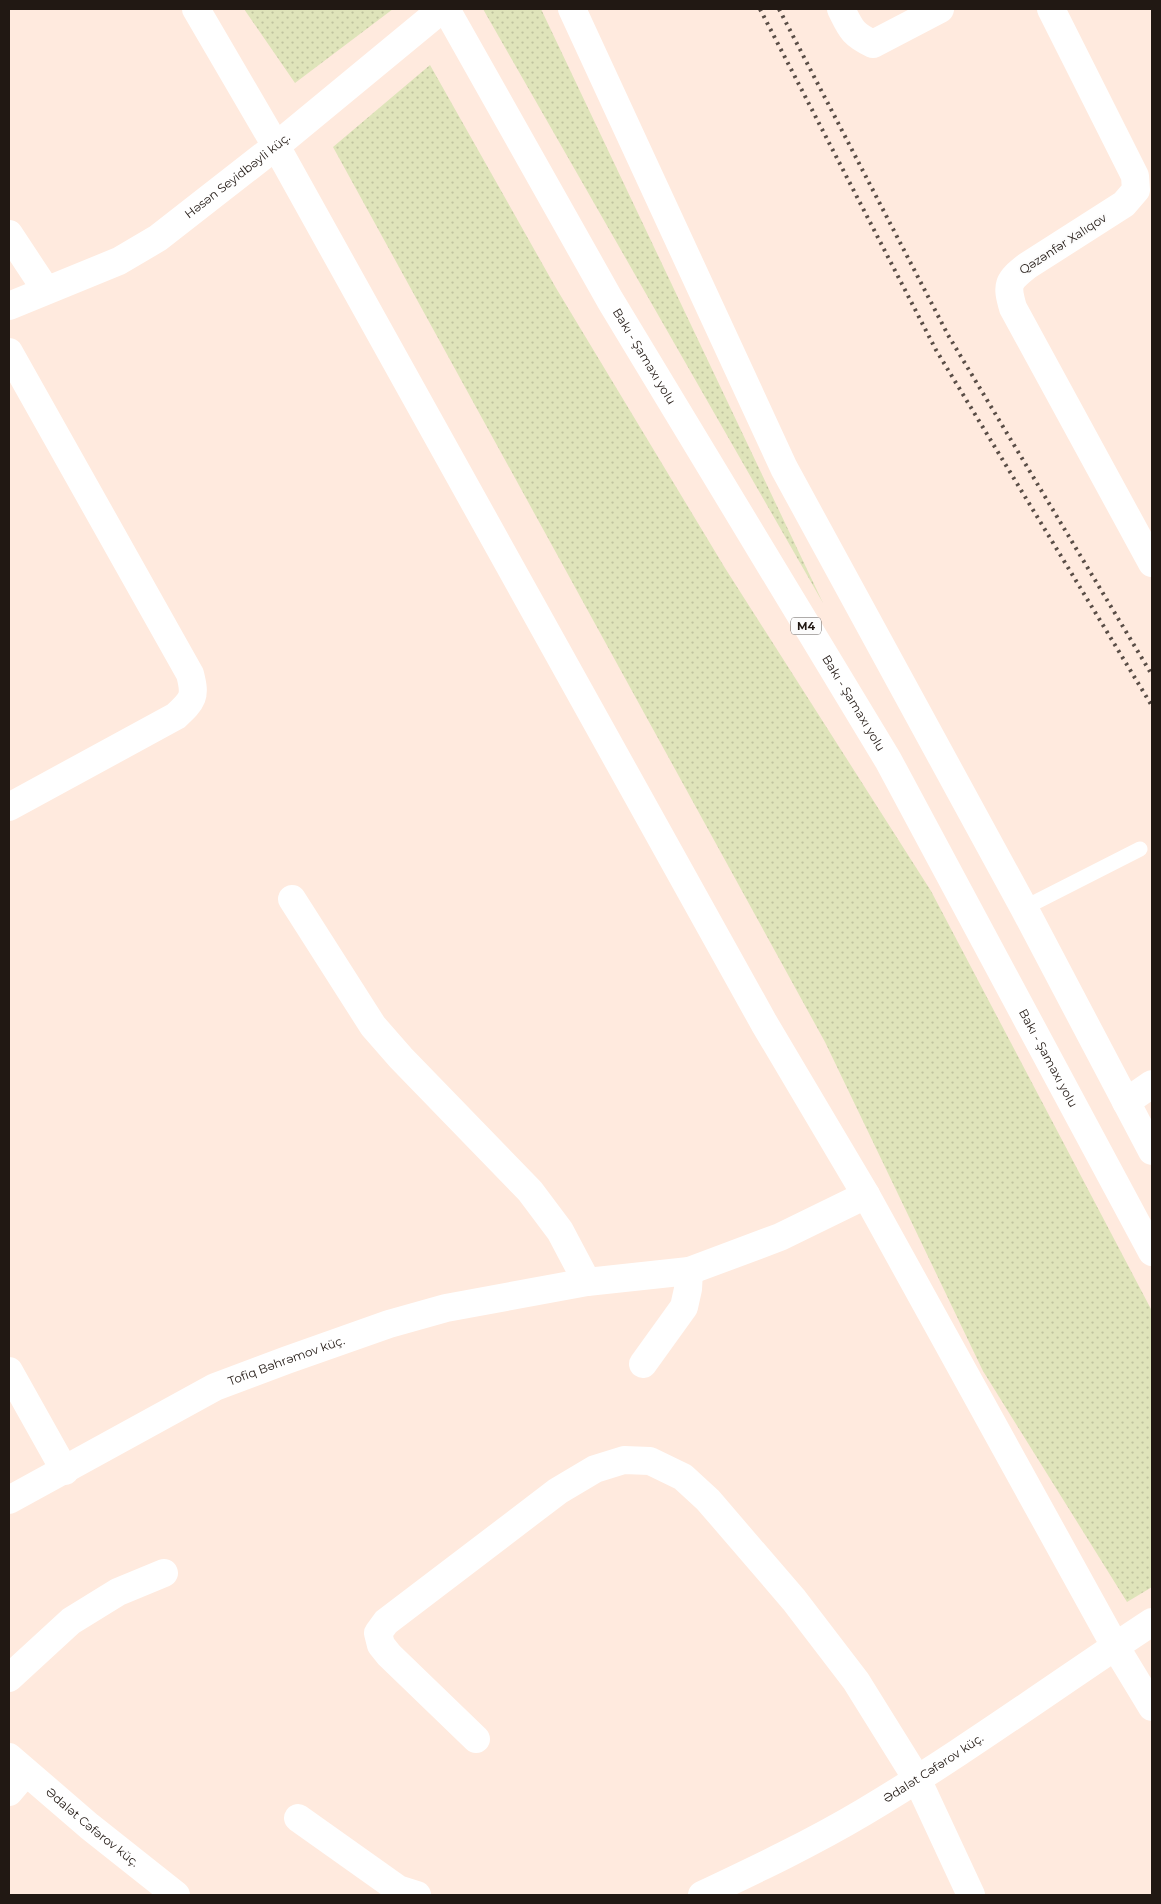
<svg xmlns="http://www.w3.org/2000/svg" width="1161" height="1904" font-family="Montserrat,sans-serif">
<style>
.green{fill:url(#green-dots)}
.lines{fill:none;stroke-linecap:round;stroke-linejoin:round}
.lane{stroke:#fff;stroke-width:15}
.street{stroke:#fff;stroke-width:28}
.highway{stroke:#fff;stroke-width:28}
.rail{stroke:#594d46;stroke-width:4;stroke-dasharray:2.5 5;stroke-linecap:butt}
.labels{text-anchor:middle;stroke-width:4;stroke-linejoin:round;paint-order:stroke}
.shield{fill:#fcfcfc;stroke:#635c59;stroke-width:1}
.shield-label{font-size:11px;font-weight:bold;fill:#211813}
.street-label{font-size:12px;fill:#211813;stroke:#fcfcfc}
</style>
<defs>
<pattern id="green-dots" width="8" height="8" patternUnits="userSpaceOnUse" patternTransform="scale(1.25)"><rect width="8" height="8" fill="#dfe4ba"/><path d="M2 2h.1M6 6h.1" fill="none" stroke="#bfc39f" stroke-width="1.8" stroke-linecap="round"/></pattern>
</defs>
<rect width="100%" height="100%" fill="#ffeade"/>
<path class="green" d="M244,9H393L295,83Z
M483,9H541L823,603Z
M430,65L556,288L725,568L931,891L1152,1311V1587L1127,1602L983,1371L825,1042L333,147Z"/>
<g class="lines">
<path class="lane" d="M1024,908L1140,849"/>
<g class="street">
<path d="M196,9L276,146L764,1023L866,1195L1115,1646L1152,1707"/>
<path d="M841,9C851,29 852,34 873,44L940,9"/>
<path d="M1051,9L1135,176L1136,190L1124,204L1027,266C1008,281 1006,284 1013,308L1152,563"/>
<path d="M9,234L46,290"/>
<path id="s1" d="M9,306L119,261L158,238L276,146L442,9"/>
<path d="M9,352L190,674C196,697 193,700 176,716L9,807"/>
<path d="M292,899L373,1026L401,1058L530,1191L560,1231L587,1282"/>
<path d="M1126,1102L1152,1084"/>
<path d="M643,1364L684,1307L688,1289L689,1271"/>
<path d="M9,1371L65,1471"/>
<path id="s2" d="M9,1500L215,1387L287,1360L389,1324L446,1308L587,1282L689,1271L780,1237L866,1195"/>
<path d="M9,1678L71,1621L118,1592L164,1573"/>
<path d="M476,1739L389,1655L381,1645L378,1633L386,1622L558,1491L595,1469L624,1460L650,1461L683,1477L708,1500L794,1600L856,1681L917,1779L971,1895"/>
<path id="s3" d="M9,1757L89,1826L176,1895"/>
<path d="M9,1792L25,1773"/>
<path d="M298,1818L398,1889L417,1895"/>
<path id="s4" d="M702,1895C757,1869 812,1843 864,1812C963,1753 1056,1685 1152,1622"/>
</g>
<g class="highway">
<path id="s5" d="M446,9L610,300L888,760L1152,1252"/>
<path d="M572,9L784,468L1024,908L1152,1151"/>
</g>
<path class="rail" d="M760,9L936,350L1152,706
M779,9L948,335L1152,675"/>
</g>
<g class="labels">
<rect class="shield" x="791" y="617.5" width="30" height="17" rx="4"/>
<g class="shield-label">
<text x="806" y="630">M4</text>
</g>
<g class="street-label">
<text dy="4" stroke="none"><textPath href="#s1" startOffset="265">Həsən Seyidbəyli küç.</textPath></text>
<text transform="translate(1063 244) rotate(-33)" y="4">Qəzənfər Xalıqov</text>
<text dy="4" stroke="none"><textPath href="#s5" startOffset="400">Bakı - Şamaxı yolu</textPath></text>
<text dy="4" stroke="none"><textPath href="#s5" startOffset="805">Bakı - Şamaxı yolu</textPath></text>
<text dy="4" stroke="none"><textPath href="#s5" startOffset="1210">Bakı - Şamaxı yolu</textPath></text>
<text dy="4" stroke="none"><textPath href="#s2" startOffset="311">Tofiq Bəhrəmov küç.</textPath></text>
<text dy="4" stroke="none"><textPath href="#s4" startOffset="264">Ədalət Cəfərov küç.</textPath></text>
<text dy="4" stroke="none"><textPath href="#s3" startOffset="109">Ədalət Cəfərov küç.</textPath></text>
</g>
</g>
<rect width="1161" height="1904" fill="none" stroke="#211813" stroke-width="20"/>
</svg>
